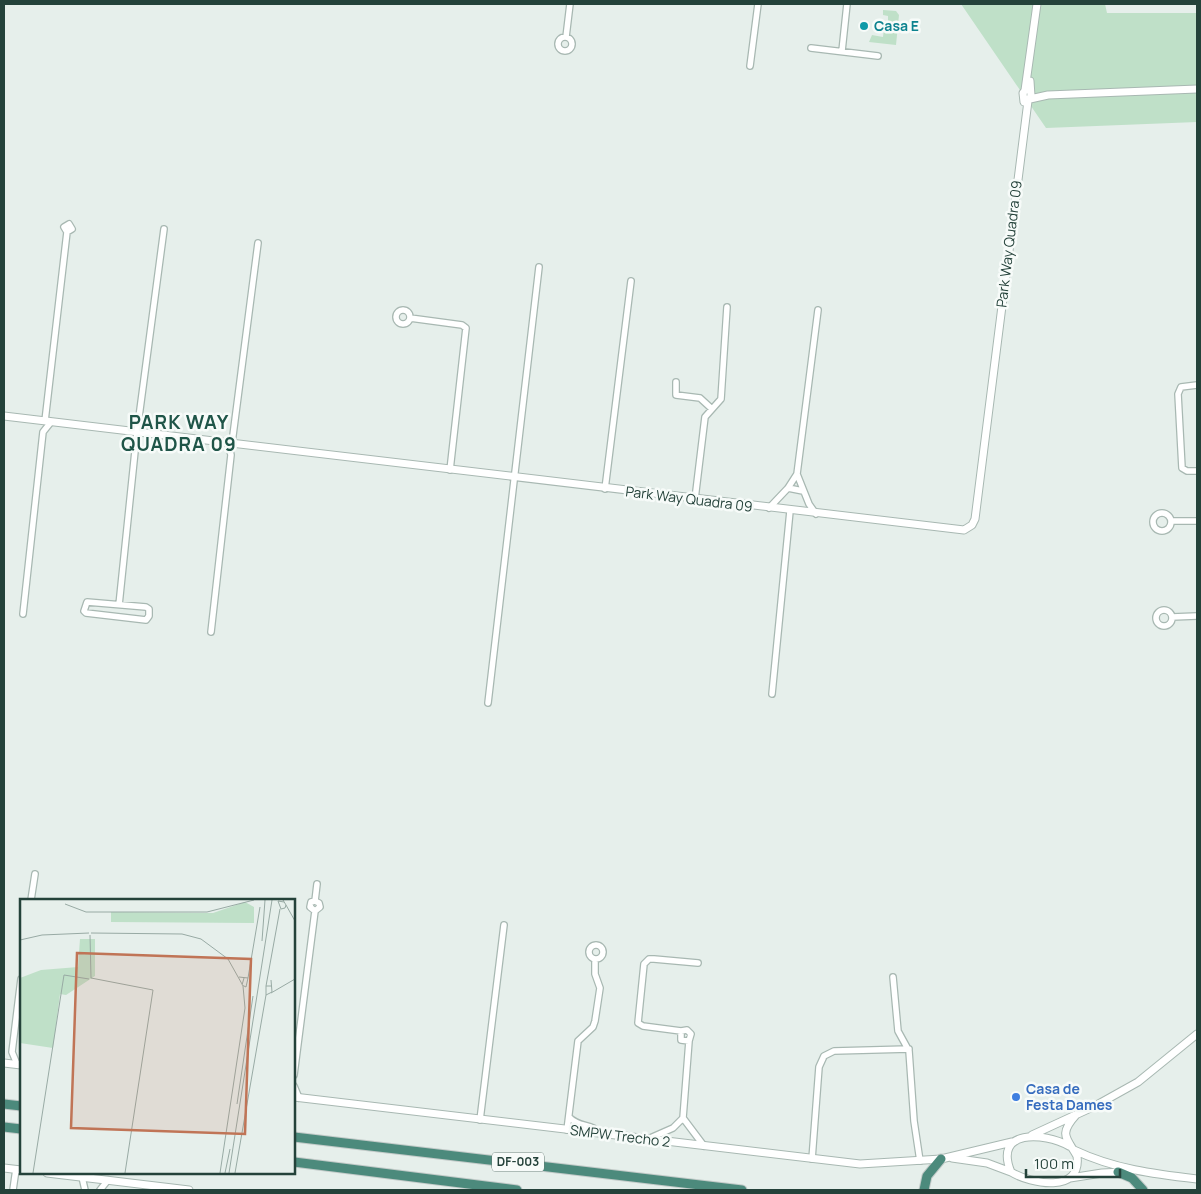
<svg xmlns="http://www.w3.org/2000/svg" width="1201" height="1194" font-family="Manrope,sans-serif">
<style>
.green{fill:#bfe0c8}
.lines{fill:none;stroke-linecap:round;stroke-linejoin:round}
.minor-casing{stroke:#a8b8b2;stroke-width:8}
.tertiary-casing{stroke:#a8b8b2;stroke-width:9}
.trunk-casing{stroke:#c2cac8;stroke-width:11}
.minor{stroke:#fff;stroke-width:5.5}
.tertiary{stroke:#fff;stroke-width:7}
.trunk{stroke:#4c8a7c;stroke-width:9}
.culture-dot{fill:#0f9aa8;stroke:#f7fbf9;stroke-width:2}
.shop-dot{fill:#3f7fe0;stroke:#f7fbf9;stroke-width:2}
.labels{text-anchor:middle;stroke-width:5;stroke-linejoin:round;paint-order:stroke}
.shield{fill:#f7fbf9;stroke:#637a73;stroke-width:1}
.shield-label{font-size:12px;font-weight:bold;fill:#24423a}
.culture-label{font-size:14px;font-weight:bold;fill:#0d838f;stroke:#f7fbf9;text-anchor:start}
.street-label{font-size:14px;fill:#24423a;stroke:#f7fbf9}
.shop-label{font-size:14px;font-weight:bold;fill:#366cbe;stroke:#f7fbf9;text-anchor:start}
.district-label{font-size:19px;font-weight:bold;letter-spacing:1px;fill:#1f5548;stroke:#f7fbf9}
.inset-road{fill:none;stroke:#98aaa4;stroke-width:1}
.view{fill:#c07456;fill-opacity:0.15;stroke:#c07456;stroke-width:2.5}
.inset-edge{fill:none;stroke:#24423a;stroke-width:2.5}
</style>
<rect width="100%" height="100%" fill="#e6efeb"/>
<path class="green" d="M961,4H1105L1107,13H1197V122L1046,128Z
M883,10L896,11L899,15L896,45L869,42L872,35L883,37L885,21H888V16L883,15Z"/>
<g class="lines">
<g class="minor-casing">
<path id="minor" d="M558 44a7 7 0 1 1 14 0a7 7 0 1 1-14 0Z
M566,37L570,4
M811,48L878,56
M842,51L847,4
M750,66L758,4
M396 317a7 7 0 1 1 14 0a7 7 0 1 1-14 0Z
M410,318L462,325L466,328L450,470
M676,382V395L700,398L712,409
M1197,385L1181,387L1178,394L1182,468L1187,471H1197
M45,421L67,232L64,227L69,224L72,229L67,232
M232,443L258,243
M788,488L803,491
M605,489L631,281
M695,499L705,417L721,399L727,307
M769,508L788,488L797,474
M1153 522a9 9 0 1 1 18 0a9 9 0 1 1-18 0Z
M816,514L809,504L797,474L818,310
M1171,521H1197
M87,602L146,607L149,609V616L146,620L86,613L84,611Z
M119,605L137,432L164,229
M1156 618a8 8 0 1 1 16 0a8 8 0 1 1-16 0Z
M23,614L43,432L51,422
M1172,617L1197,616
M211,632L231,455L228,442
M772,694L790,511
M488,703L539,267
M31,900L35,874
M315,901L317,884
M589 952a7 7 0 1 1 14 0a7 7 0 1 1-14 0Z
M893,977L898,1031L909,1051L914,1121L920,1161
M681,1031V1040L689,1041L691,1034L687,1030L681,1031L643,1026L638,1023L644,964L649,959H654L698,963
M17,1064L12,1052L21,979
M294,1075L315,911L320,907L319,903L315,901L311,902L310,907L315,911
M294,1086L299,1098
M569,1117C579,1128 592,1123 601,1134
M683,1118L704,1146
M480,1120L504,925
M567,1130L578,1041L593,1027L595,1021L600,988L595,974V960
M648,1139L673,1128L683,1118L689,1041
M812,1159L819,1067L824,1056L834,1051L909,1049
M82,1177L85,1190
M13,1190L16,1169
M100,1190L108,1180"/>
</g>
<g class="tertiary-casing">
<path id="tertiary" d="M1030,81L1031,96L1028,101L1024,102L1023,93L1026,89L1030,90
M1025,90L1037,4
M1030,99L1048,95L1197,89
M4,416L964,530L972,525L975,519L1028,101
M4,1063L21,1065
M294,1097L860,1164L941,1159L1012,1142
M1032,1135L1095,1106L1138,1082L1197,1034
M1069,1146C1044,1132 993,1129 1011,1172C1031,1184 1082,1194 1077,1156C1067,1138 1058,1135 1076,1115
M1074,1150C1114,1169 1154,1174 1197,1179
M952,1158L987,1163L1011,1172
M4,1168L21,1170
M47,1173L189,1190
M1070,1178L1102,1173L1123,1172"/>
</g>
<g class="trunk-casing">
<path id="trunk" d="M4,1104L21,1106
M4,1127L21,1129
M294,1137L742,1190
M294,1162L517,1190
M1118,1172L1132,1178L1143,1190
M924,1190L927,1176L941,1159"/>
</g>
<use href="#minor" class="minor"/>
<use href="#tertiary" class="tertiary"/>
<use href="#trunk" class="trunk"/>
</g>
<circle class="culture-dot" cx="864" cy="26" r="5"/>
<circle class="shop-dot" cx="1016" cy="1097" r="5"/>
<g class="labels">
<rect class="shield" x="492" y="1152.5" width="52" height="19" rx="4"/>
<g class="shield-label">
<text x="518" y="1166">DF-003</text>
</g>
<g class="culture-label">
<text x="874" y="31">Casa E</text>
</g>
<g class="street-label">
<text transform="translate(1009 244) rotate(-83)" y="5">Park Way Quadra 09</text>
<text transform="translate(689 499) rotate(7)" y="5">Park Way Quadra 09</text>
<text transform="translate(620 1136) rotate(7)" y="5">SMPW Trecho 2</text>
</g>
<g class="shop-label">
<text x="1026" y="1094">Casa de<tspan x="1026" dy="16">Festa Dames</tspan></text>
</g>
<g class="district-label">
<text x="179" y="429">PARK WAY<tspan x="179" dy="22">QUADRA 09</tspan></text>
</g>
</g>
<g transform="translate(20 899)">
<rect width="275" height="275" fill="#e6efeb"/>
<path d="M225,3L234,8V24L91,23V13L193,14ZM60,40H75V77L46,96L40,95L33,149L0,144V79L21,71L58,68Z" fill="#bfe0c8"/>
<path class="inset-road" d="M263,1L266,6L265,9L261,10L258,2L264,3M45,5L66,13H187L234,1M266,6L275,22M71,34L162,35L181,40L208,60L222,85M70,36L71,79M0,41L22,36L69,34M242,42L245,1M219,78L228,79L226,88L222,86L224,79M71,79L133,91L105,274M228,79L240,8M251,81L252,93L246,96V87H251M246,87L260,10M251,94L275,80M217,205L233,97M13,274L44,76L69,80M200,274L225,109L223,87M205,274L210,250M209,274L252,1M215,274L246,96"/>
<path class="view" d="M57,54L231,60L225,235L51,229Z"/>
<rect width="275" height="275" class="inset-edge"/>
</g>
<rect width="1201" height="1194" fill="none" stroke="#24423a" stroke-width="10"/>
<path d="M1026 1169v8h94v-8" fill="none" stroke="#24423a" stroke-width="2.5"/>
<text x="1034" y="1169" font-size="15" fill="#24423a" stroke="#f7fbf9" stroke-width="4" paint-order="stroke">100 m</text>
</svg>
